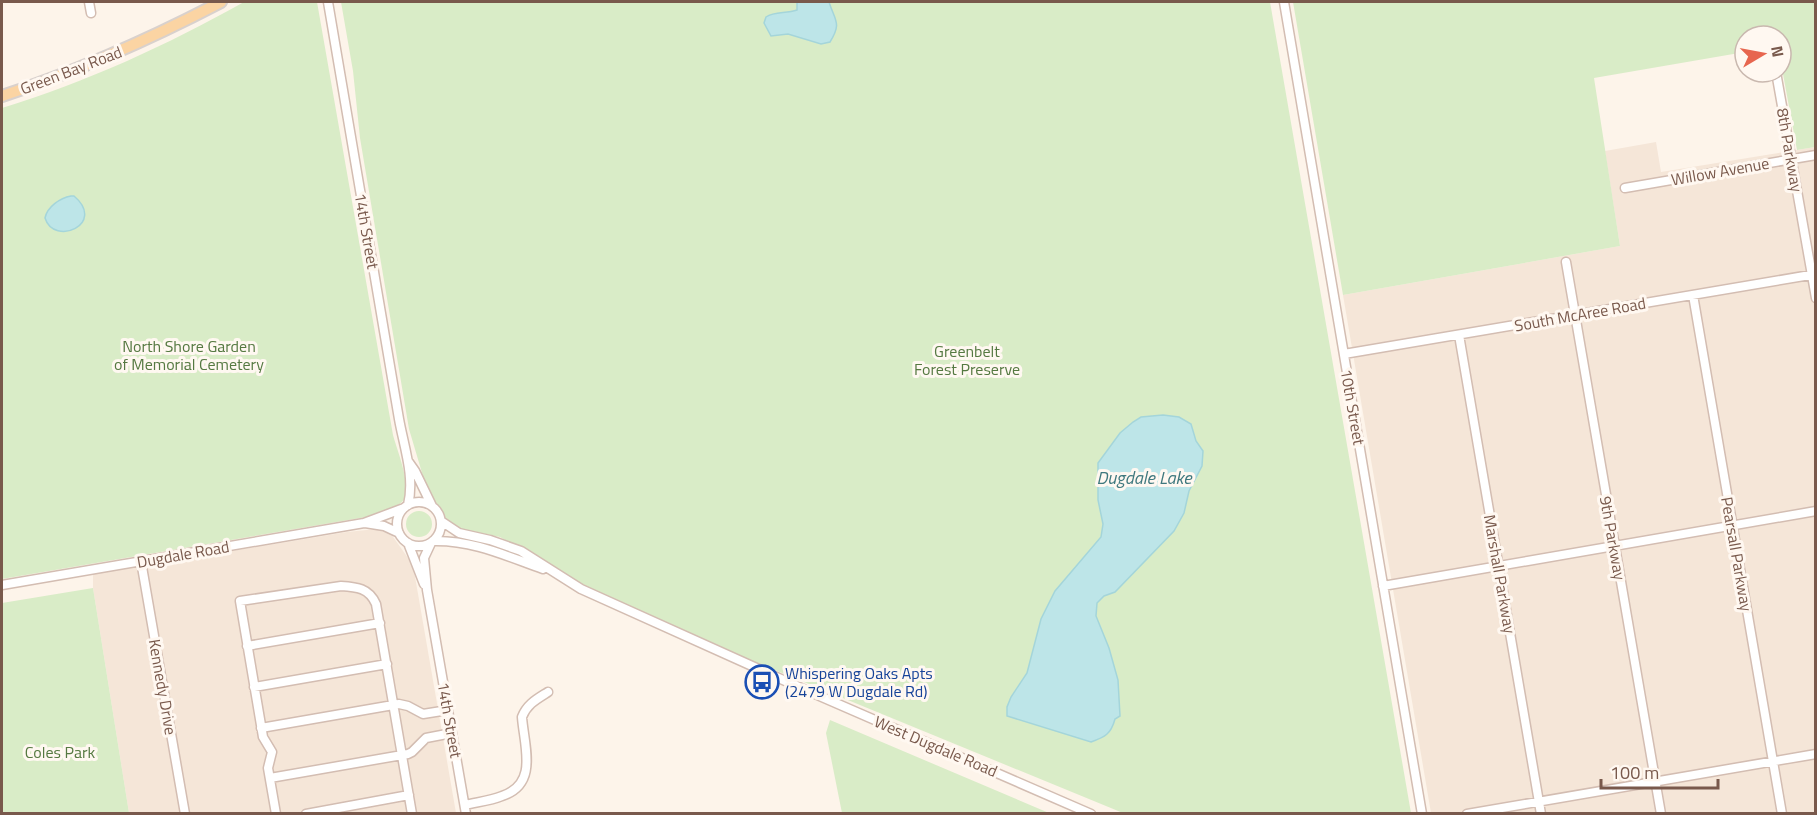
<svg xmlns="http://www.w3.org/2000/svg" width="1817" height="815" font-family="'Titillium Web',sans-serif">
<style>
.residential{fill:#f5e6d8}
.green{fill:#d9ecc7}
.water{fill:#bde5e8;stroke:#a4d5da;stroke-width:1.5}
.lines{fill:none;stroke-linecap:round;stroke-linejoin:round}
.minor-casing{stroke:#d3bdb2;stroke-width:11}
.major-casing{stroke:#d9d1cd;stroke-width:14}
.minor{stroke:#fff;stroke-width:8}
.major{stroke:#fbd4a3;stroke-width:10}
.labels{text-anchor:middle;stroke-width:6;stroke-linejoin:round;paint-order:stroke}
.street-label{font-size:16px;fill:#79594c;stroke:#fff8f1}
.park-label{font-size:16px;fill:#557941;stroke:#fff8f1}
.transit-label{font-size:16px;fill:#164399;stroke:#fff8f1;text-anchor:start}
.water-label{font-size:18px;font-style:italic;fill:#3f787e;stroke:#fff8f1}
</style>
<rect width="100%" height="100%" fill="#fdf4ea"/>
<path class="residential" d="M1656,142L1661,172L1815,147V813H1431L1343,295L1620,246L1605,151Z
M376,529L391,534L413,565L456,813H129L93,588V574L347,532Z"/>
<path class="green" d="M244,2H317L393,435C397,450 413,489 403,501C397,507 386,511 378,515L2,579V108C87,82 167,45 244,2Z
M341,2H1270L1411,813H1123L626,609L500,537L452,527L444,517L425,483L409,429L360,138L353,71Z
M1293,2H1815V147L1797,150L1781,63V36H1745V52L1594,78L1620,246L1343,295Z
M406 524a13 13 0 1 1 26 0a13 13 0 1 1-26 0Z
M93,588L129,813H2V603Z
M830,720L1049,813H842L826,733Z"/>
<path class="water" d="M797,2H829C835,21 842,23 830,42L821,44L788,34L771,36L764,23L766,17C775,11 786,14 797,10Z
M71,196H74C107,224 54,247 45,218C47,207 60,198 71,196Z
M1163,415L1179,417L1191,424L1196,441L1203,451L1202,466L1189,491L1184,513L1174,531L1115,592L1104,596L1097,603L1096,616L1109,648L1118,680L1120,716L1115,719C1111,734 1105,737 1091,742L1007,716V707L1011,697L1027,673L1041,619L1055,591L1101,537L1103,524L1098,500V463L1120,433L1133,422L1141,417Z"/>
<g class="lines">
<g class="minor-casing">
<path id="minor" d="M89,2L91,13
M328,2L399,419C404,447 415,477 408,505
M1284,2L1422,814
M1776,72L1816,298
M1625,188L1816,155
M1566,262L1661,814
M1693,295L1782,814
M1459,335L1541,814
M1344,354L1816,274
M408,461L415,471L432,506
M397 524a22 22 0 1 1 44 0a22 22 0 1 1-44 0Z
M441,521L459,533L490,540L521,551L581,589L792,684L1091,814
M365,523L384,526L399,533
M433,541C473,540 506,556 543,569
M408,543L424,584
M431,543L424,558L427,590L466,814
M141,561L185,814
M2,585L364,523L404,508
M1383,586L1816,511
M247,646L380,623
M254,687L387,664
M261,728L399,704L408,706L423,714L448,710
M270,778L408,754L412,752L426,738L452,733
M465,805C477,802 490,801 502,796C539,784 524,746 522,717C527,704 537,699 548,692
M276,814L268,768L272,752L263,737L240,601L341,586C357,587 369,588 376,604L412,814
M306,814L409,795
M1467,814L1816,754"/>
</g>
<g class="major-casing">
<path id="major" d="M2,96C78,71 150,39 221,2"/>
</g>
<use href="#minor" class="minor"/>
<use href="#major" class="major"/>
</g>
<defs>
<g id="bus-ring" transform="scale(1.725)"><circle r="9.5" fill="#fff8f1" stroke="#1a4fb4" stroke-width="1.5"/><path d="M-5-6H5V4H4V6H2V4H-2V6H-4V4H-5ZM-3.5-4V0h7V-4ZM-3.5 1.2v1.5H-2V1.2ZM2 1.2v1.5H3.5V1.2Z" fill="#1a4fb4"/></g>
</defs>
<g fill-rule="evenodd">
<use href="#bus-ring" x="762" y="682"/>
</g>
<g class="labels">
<g class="street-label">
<text transform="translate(71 70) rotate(-21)" y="6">Green Bay Road</text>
<text transform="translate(1790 150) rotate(80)" y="6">8th Parkway</text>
<text transform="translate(1720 171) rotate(-10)" y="6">Willow Avenue</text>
<text transform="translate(367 231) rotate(80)" y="6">14th Street</text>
<text transform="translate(1580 314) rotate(-10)" y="6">South McAree Road</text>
<text transform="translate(1353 407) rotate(80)" y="6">10th Street</text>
<text transform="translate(1613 538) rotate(80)" y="6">9th Parkway</text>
<text transform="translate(183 554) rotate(-10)" y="6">Dugdale Road</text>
<text transform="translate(1737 554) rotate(80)" y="6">Pearsall Parkway</text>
<text transform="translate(1500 574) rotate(80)" y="6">Marshall Parkway</text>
<text transform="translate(163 687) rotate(80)" y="6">Kennedy Drive</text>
<text transform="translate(450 720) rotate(80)" y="6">14th Street</text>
<text transform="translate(936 746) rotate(23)" y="6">West Dugdale Road</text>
</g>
<g class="park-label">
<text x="189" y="352">North Shore Garden<tspan x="189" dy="18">of Memorial Cemetery</tspan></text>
<text x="967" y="357">Greenbelt<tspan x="967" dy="18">Forest Preserve</tspan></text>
<text x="60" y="758">Coles Park</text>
</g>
<g class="transit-label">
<text x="785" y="679">Whispering Oaks Apts<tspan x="785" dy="18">(2479 W Dugdale Rd)</tspan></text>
</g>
<g class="water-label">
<text x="1144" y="484">Dugdale Lake</text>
</g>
</g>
<rect width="1817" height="815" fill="none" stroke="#79594c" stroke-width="6"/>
<g transform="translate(1763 54) rotate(80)"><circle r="28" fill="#fff8f1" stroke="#c9b8af" stroke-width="1.5"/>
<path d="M0-4.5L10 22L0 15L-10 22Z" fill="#e7664f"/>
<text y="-9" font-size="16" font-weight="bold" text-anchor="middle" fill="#79594c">N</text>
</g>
<path d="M1601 779v9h117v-9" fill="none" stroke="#79594c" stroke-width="3"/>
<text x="1610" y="779" font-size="18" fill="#79594c" stroke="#fff8f1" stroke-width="4.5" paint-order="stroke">100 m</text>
</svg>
